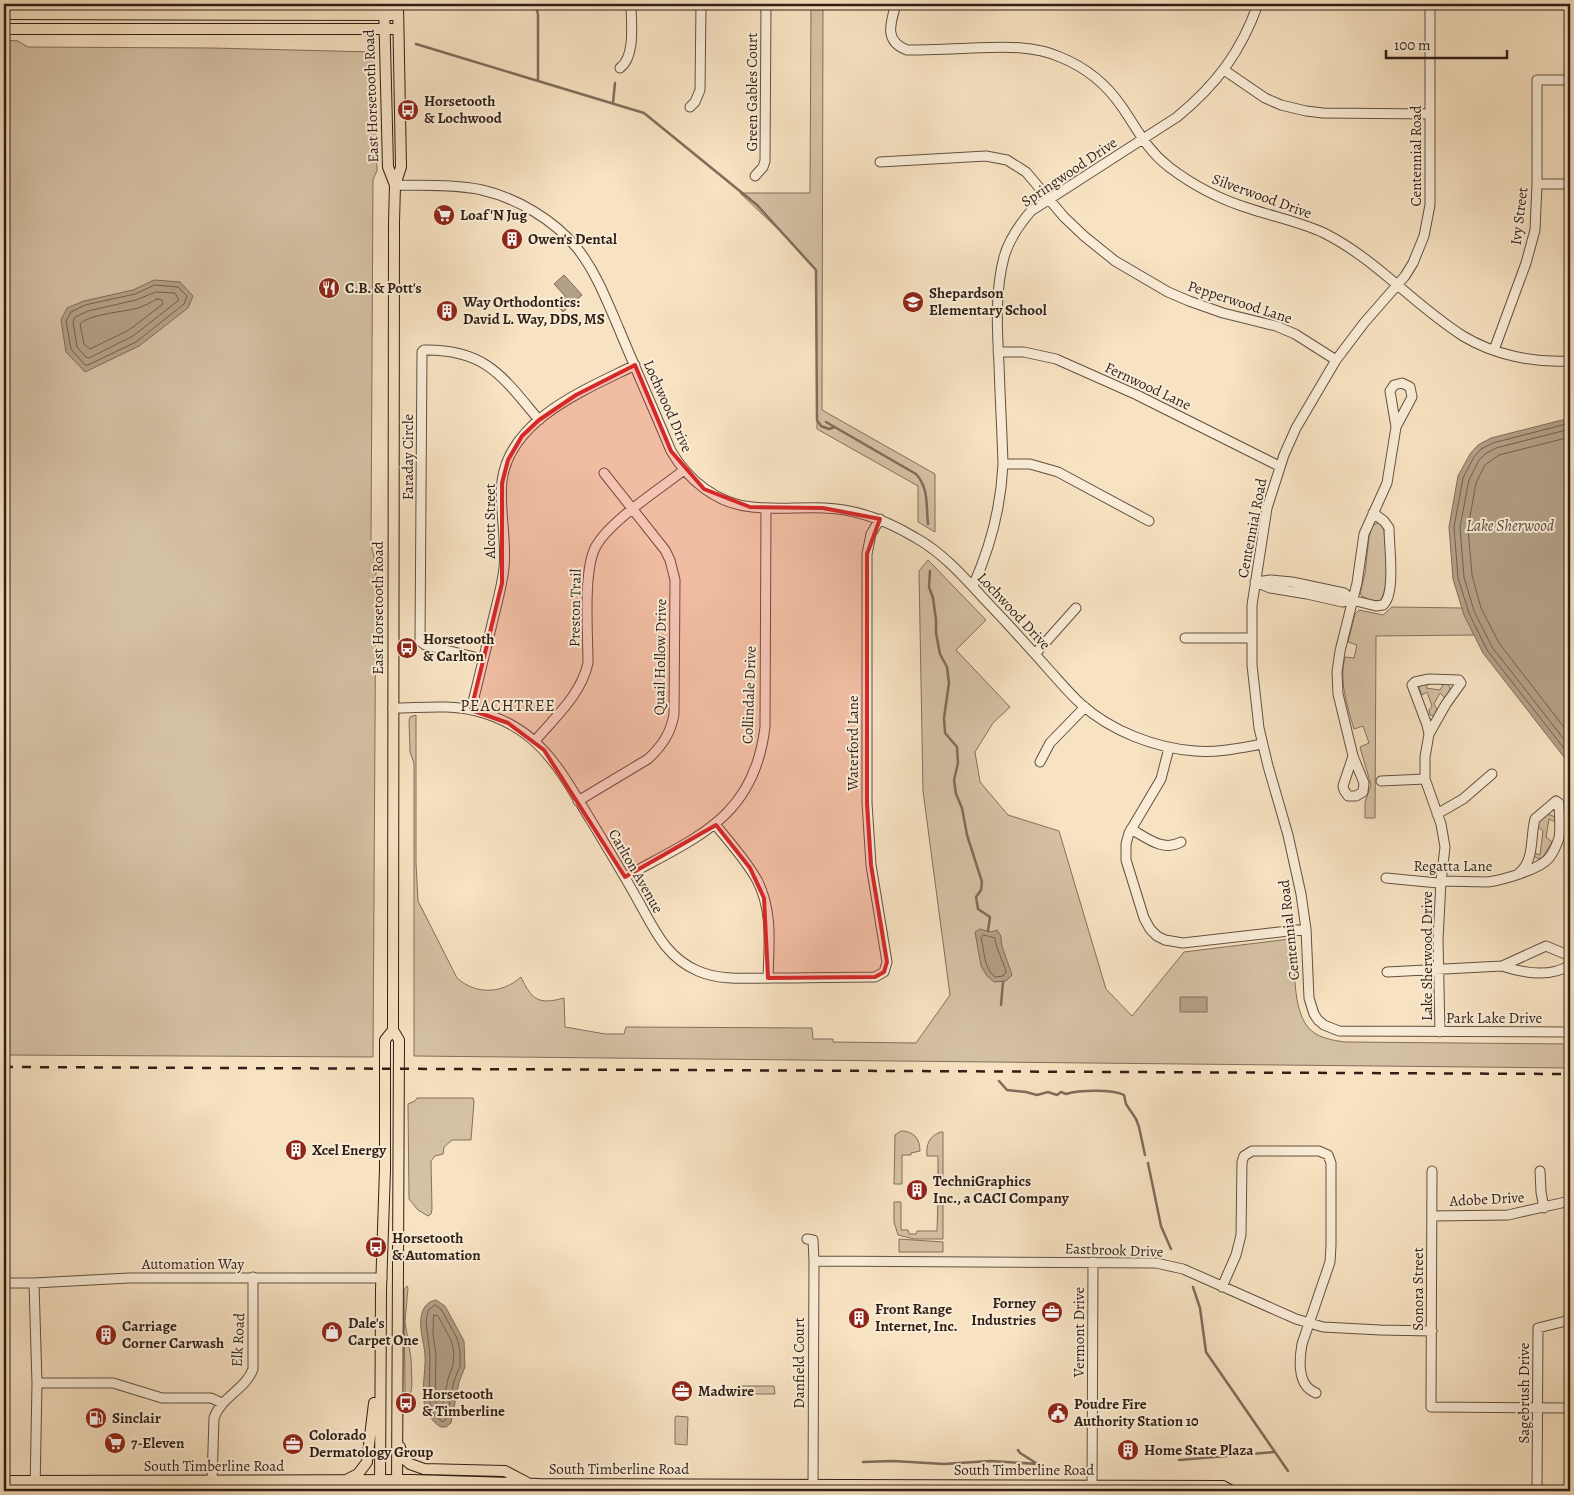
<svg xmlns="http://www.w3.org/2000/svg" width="1574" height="1495" font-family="Alegreya,serif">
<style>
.green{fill:#d5c1a4;stroke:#82705d}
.water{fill:#b3a087;stroke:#7f6c5a}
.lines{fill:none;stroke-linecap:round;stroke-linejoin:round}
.shore{stroke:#72604e;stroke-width:1}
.stream{stroke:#7f6c5a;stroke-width:2.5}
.minor-casing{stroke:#625041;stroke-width:11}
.major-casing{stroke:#301f16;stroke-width:12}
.minor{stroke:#faecd7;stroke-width:9}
.major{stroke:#f7e2c1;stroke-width:10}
.rail{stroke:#301f16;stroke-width:2.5;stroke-dasharray:9 9;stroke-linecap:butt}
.marked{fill:#d62828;fill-opacity:0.2;stroke:#d62828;stroke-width:4;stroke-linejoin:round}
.labels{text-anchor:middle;stroke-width:4;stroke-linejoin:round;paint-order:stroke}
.street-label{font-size:15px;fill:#301f16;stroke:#faecd7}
.poi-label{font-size:15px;font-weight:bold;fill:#301f16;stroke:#faecd7;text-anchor:start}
.water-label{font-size:16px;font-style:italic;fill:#5e4c3e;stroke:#faecd7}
.neighbourhood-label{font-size:16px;letter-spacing:1px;fill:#301f16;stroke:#faecd7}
</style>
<rect width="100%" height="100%" fill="#f7e2c1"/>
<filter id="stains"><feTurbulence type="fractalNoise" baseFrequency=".004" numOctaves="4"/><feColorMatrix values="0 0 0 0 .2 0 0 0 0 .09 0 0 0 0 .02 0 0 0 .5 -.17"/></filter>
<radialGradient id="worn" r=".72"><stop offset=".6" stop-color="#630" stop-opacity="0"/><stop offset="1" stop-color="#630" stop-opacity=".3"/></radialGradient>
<path class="green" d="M811,4H823L822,410L935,474V532L918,522V486L817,429L816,269L780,231L740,193H810Z
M4,40L18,41L28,47L212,48L374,52L377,171L373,179L371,544L376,565L373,1057L4,1055Z
M1377,523L1381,524L1384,529C1385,547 1391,585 1381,600C1375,602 1364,599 1360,594L1365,573L1369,537L1372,526Z
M928,560L986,620L956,650L1010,707L993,723L975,752L980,782L1008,815L1059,831L1106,989L1132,1016L1184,952L1290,939L1294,943C1295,968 1291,1020 1316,1034C1325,1039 1336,1041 1346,1042L1570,1044V1068L414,1056V763L410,752L409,721L410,717L416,715V863L418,901L457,978C476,995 502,994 521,977C532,1000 538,1005 564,998L565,1027L605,1034H624L626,1027L812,1028L813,1039H833V1042L916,1043L950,995L923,791L919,571Z
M1392,607L1462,608L1474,635L1376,636L1375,818H1365V802L1371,785L1360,747L1369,743L1363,726L1354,729C1347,706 1339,681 1345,657L1354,658L1357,645L1348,642L1355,614L1359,610L1383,615Z
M1429,683L1426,688L1440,690L1444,683C1454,686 1449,693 1445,698L1440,693L1434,704L1437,709L1434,716L1430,715L1429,710L1432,706L1427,692L1422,695L1419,688L1421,684Z
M1548,814L1553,816L1556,819L1555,822L1549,819L1546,837L1552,842L1543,857L1538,859L1534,856L1533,852L1540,855L1543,831L1537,826V823Z
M417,1098H473L474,1102L471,1140H452L444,1147L443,1154L435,1156L431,1161L432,1209L431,1214L428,1216L418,1210L409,1199L408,1104L415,1101Z
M901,1131C913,1131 920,1138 920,1151L911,1153V1155H902V1184H894L895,1135Z
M940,1132H943V1177H938V1156H927C926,1144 929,1137 940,1132Z
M943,1198V1239H914L898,1235L894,1222V1202H901V1230H908L909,1234H916L917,1231H937L938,1199Z
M899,1239L943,1242V1252H899Z
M407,1286L408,1288L405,1322L411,1358L412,1385L410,1397L405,1396L404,1290Z
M739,1386H774L775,1394H736V1388Z
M676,1416L688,1417L687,1445L675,1444V1417Z"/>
<path class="water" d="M564,275L582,295L563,312L556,304L565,296L554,284Z
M154,280L180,282L193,296L188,308L139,346L85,372L66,352L61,320L67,308L84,301L133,290Z
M1570,418V762L1564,757L1483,653L1464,615L1453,579L1449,527L1458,476L1470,454L1478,445L1491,438Z
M980,929L991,932L997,930L1001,936C1000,946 1009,964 1012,975L1006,981L994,982L987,976L981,966L975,932Z
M1180,997H1207V1012H1180Z
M436,1300L445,1306L464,1341L465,1367L459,1382L451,1423L446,1427H441C434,1423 429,1417 426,1410C420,1393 426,1373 425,1355C424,1341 418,1327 422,1313C424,1306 429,1301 436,1300Z"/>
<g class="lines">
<path class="shore" d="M155,285L178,287L187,296L184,304L136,342L88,365H85L71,349L66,321L71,312L85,305L135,294Z
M156,292L175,293L179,300L133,336L89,358L86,357L77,347L73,322L75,317L88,311L136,300Z
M157,299L162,300L163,304L129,330L90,349L84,344L80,324C89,314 124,312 138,308C145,306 151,302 157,299Z
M1570,423L1493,443L1481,449L1474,457L1463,478L1454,527L1458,578L1469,613L1487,650L1570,756
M1570,429L1496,448L1485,454L1479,460L1469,480L1460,527L1464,577L1474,611L1492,647L1570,747
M1570,437L1499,455L1485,465L1476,483L1468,528L1472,575L1481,608L1499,643L1570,735
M984,935L995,938C995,947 1004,962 1006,972L1003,976L995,977C983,967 985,952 981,938Z
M435,1305L441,1309L457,1338L460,1351V1366L454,1381L446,1419L443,1422L435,1416L431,1408L429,1399L430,1356L426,1321L428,1311Z
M434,1315L438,1316L451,1340L454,1352L453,1365L448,1379L442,1408L440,1410L437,1406L435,1399L436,1356L433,1334Z"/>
<path class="stream" d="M535,4L538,14V81
M416,44L644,113L757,205L816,270L817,420L821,426L829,429L835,427
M613,103L615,83
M826,422L916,474C929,488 926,506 928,524
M930,571L929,587L933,598L936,620V633L940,654L947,667L949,683L944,718L945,733L957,747L958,763L954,780L956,794L962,808L967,835L982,882L981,890L976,897L978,909L990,917L988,931
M1001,1005L1003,982
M999,1081L1007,1090L1026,1092L1037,1095L1048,1092L1057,1095L1061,1092L1066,1094C1079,1090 1112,1089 1124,1095L1126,1104L1136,1119L1139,1127L1145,1155
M1148,1163L1161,1226L1171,1249
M1193,1287L1200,1308L1206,1352L1288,1471
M1018,1450L1020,1453L1036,1463
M1179,1460L1274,1452
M863,1462L893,1461L944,1464L990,1461L1038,1464"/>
<g class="minor-casing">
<path id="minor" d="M896,4C891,22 883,41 907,50C929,50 951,49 973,48C1002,47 1032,45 1060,57C1085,67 1107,85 1122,107C1138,130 1146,149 1169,167C1194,186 1221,200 1251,209C1275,217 1300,222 1324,233C1376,259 1414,305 1463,336C1494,355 1534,363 1570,361
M1430,4V205L1424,236L1413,263L1405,276L1364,323L1336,360L1296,428L1284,455L1267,508L1252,605V665L1259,728L1268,766L1288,835L1301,894L1306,929L1309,998L1314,1014L1318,1020L1324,1025L1339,1031L1570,1032
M620,68C636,56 631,22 631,4
M1224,70L1265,98L1281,105L1306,111L1323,113L1430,114
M690,107L695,102L700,90L701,4
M880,162L986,156L1007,160L1026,172L1064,217L1084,236L1115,261L1168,292L1189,301L1223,313L1276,326L1295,334L1336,360
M755,176L763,167L765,161L766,4
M1537,184H1570
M395,185C424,186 453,184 482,190C517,198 554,220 577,248C596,272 607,301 619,329C636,370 654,410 671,451C688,480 717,504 752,507C776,510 800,507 824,508C857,509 888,521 916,538C943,553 965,578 986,601C1008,624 1029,647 1050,671C1060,682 1070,694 1081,704C1111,731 1155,748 1195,751C1217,753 1240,748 1262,744
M1494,350L1526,263L1535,230L1537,184V80H1570
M998,352H1024L1056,359L1137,395L1279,466
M1003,464H1030L1058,472L1149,521
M1255,582L1271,580L1292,582L1344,593L1352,600L1376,606L1383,605C1396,594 1389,546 1389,528L1384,521L1373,513
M1256,582L1270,588L1307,594L1342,602L1352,600
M973,586C991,546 1001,507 1003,464C1002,430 1000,397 999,364C997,329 995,291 1004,257C1009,239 1019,225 1031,211L1177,117C1216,85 1241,52 1258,4
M1185,638H1251
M1035,654L1076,608
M483,659L425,645L420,641L422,352L424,350C486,349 503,377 539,420
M1429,679L1459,680L1461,683L1446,704L1429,734L1427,725L1412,685L1415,682Z
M393,708C420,708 450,704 476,711C539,727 559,768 590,819C607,847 624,875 640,904C655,931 667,958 698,971C721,981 748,978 773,978C807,978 841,977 875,977L884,972L887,962L871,865L867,803V554L871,534L880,519
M471,710C478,681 485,653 492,624C496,606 502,587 504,568C507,539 499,510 502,481C510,419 585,390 635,365
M1429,734L1425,757V779L1441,824L1445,847L1441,881L1438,940L1440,1032
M535,741C555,717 581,695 588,663C588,634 583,573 595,548C608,522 660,489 684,470
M1169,748L1161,779L1129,833L1126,844V860L1144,918L1150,929L1157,936L1165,940L1183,943L1306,929
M1353,756L1343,786L1344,790L1348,796H1356L1363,792L1364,783L1353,756L1338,694L1337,672L1340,651L1357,583L1364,534L1387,483L1396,427L1412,397L1410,387L1402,383L1394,385L1390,391L1396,427
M1040,762L1050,743L1085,707
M1381,781L1425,779
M578,801L648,759C662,746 671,733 674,714L675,580L670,560L665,550L604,473
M1437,814L1463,799L1492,774
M715,824C729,842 746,860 757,880C773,910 769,945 768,978
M1131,829C1147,838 1163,852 1181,842
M625,877C696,837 754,819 765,727L766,508
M1386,878L1438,883L1441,881L1488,882C1502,880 1539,870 1549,858C1553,853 1557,844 1559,838C1561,827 1559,814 1559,803L1556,801L1535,819C1530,837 1535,860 1519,873
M1502,966C1523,973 1550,978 1570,965
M1387,972L1502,966L1546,946L1570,956
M1432,1171L1431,1407L1570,1408
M1540,1171L1541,1192L1544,1208
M1432,1216L1508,1215L1570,1201
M807,1239L813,1240L814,1261L813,1491
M814,1261L1156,1263L1183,1269L1296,1319L1323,1327L1380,1330L1432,1331
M4,1283H34L129,1278H382
M34,1283L37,1383L35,1491
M1222,1287L1236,1255L1241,1235L1242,1162L1244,1156L1252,1151H1319L1328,1155L1331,1163V1245L1330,1262L1302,1344C1299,1361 1297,1386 1316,1393
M37,1383H113L162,1398H211L222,1403
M212,1481L214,1418C221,1397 246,1389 253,1369V1277
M1092,1491L1093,1262
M1537,1491L1538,1328L1570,1320"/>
</g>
<g class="major-casing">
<path id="major" d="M384,4L388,167L395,185
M4,14L398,15
M4,29H398
M400,1447L402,1457L410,1464L424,1469L505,1471L526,1482
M348,1479L358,1474L367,1462L374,1403
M4,1481L412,1480L539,1484L1223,1486L1232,1491
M380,1491L381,1290L385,1169V1040L393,1030
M397,1491L399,1040L393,1030V1022L394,222L395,185L401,167L398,4"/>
</g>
<use href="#minor" class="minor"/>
<use href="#major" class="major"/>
<path class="rail" d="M4,1067L1570,1074"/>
</g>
<path class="marked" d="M635,365L671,451L704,489L750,507L823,508L880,519L867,554V803L871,865L887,962L884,972L875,977L768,978L764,898L750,868L716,825L625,877L544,750L508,723L471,710L502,583V483L508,460L522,436L539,420L576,395Z"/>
<defs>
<g id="bus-disc" transform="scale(1.125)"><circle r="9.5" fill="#8f2418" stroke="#faecd7"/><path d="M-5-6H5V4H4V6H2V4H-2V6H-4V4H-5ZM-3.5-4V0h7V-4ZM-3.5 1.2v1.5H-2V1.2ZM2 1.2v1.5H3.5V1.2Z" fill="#fff"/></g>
<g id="supermarket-disc" transform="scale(1.125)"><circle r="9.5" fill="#8f2418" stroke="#faecd7"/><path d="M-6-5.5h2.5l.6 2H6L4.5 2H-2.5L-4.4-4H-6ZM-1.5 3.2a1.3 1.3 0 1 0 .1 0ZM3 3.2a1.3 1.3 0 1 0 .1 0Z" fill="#fff"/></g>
<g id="building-disc" transform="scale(1.125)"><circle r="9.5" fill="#8f2418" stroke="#faecd7"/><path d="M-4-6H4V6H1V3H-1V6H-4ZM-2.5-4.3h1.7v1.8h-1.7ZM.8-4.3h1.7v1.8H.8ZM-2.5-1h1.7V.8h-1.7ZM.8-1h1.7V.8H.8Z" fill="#fff"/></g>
<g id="restaurant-disc" transform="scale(1.125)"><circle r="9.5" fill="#8f2418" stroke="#faecd7"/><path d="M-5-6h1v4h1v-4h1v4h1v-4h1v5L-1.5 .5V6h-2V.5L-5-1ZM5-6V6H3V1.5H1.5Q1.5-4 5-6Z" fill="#fff"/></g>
<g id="school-disc" transform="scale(1.125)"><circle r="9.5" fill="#8f2418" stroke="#faecd7"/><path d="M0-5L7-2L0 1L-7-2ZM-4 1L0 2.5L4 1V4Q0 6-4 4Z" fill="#fff"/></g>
<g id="office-disc" transform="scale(1.125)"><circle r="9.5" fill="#8f2418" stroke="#faecd7"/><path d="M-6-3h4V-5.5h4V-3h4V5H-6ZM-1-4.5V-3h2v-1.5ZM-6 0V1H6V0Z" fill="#fff"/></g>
<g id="shop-disc" transform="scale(1.125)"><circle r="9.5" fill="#8f2418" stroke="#faecd7"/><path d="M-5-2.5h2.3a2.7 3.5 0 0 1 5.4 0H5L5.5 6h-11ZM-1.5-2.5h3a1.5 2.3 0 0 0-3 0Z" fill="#fff"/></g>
<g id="civic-disc" transform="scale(1.125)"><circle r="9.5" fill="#8f2418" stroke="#faecd7"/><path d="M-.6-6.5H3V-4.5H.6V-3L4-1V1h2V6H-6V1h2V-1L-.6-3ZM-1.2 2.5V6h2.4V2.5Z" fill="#fff"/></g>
<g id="fuel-disc" transform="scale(1.125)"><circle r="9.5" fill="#8f2418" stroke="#faecd7"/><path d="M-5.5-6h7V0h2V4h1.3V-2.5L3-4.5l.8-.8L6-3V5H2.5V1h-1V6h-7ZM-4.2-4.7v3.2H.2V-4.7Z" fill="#fff"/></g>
</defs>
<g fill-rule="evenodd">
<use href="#bus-disc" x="408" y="110"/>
<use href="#supermarket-disc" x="444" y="215"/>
<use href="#building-disc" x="512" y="239"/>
<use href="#restaurant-disc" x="329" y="288"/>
<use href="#school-disc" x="913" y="302"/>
<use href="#building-disc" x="447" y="311"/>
<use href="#bus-disc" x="407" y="648"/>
<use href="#building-disc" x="296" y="1150"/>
<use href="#building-disc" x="917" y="1190"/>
<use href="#bus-disc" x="376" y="1247"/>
<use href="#office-disc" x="1052" y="1312"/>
<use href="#building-disc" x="859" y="1318"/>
<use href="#shop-disc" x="332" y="1332"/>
<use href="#building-disc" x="106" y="1335"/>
<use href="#office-disc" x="682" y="1391"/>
<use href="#bus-disc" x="406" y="1403"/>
<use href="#civic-disc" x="1058" y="1413"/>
<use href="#fuel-disc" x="96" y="1418"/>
<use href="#supermarket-disc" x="115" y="1443"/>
<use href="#office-disc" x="293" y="1444"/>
<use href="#building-disc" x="1128" y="1450"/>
</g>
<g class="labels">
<g class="street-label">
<text transform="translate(752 92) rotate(-90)" y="5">Green Gables Court</text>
<text transform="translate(371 96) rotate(-92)" y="5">East Horsetooth Road</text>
<text transform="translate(1416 156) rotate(-90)" y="5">Centennial Road</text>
<text transform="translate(1069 172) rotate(-34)" y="5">Springwood Drive</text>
<text transform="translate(1262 196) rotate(20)" y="5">Silverwood Drive</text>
<text transform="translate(1519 216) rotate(-83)" y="5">Ivy Street</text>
<text transform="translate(1240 302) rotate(18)" y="5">Pepperwood Lane</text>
<text transform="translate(1148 386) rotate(25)" y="5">Fernwood Lane</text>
<text transform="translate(668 406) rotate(66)" y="5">Lochwood Drive</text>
<text transform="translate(408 457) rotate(-90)" y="5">Faraday Circle</text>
<text transform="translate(490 521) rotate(-90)" y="5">Alcott Street</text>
<text transform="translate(1252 528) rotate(-79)" y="5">Centennial Road</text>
<text transform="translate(378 608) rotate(-90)" y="5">East Horsetooth Road</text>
<text transform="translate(575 608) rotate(-89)" y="5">Preston Trail</text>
<text transform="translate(1014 611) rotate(47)" y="5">Lochwood Drive</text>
<text transform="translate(660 657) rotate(-89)" y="5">Quail Hollow Drive</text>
<text transform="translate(749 695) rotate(-88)" y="5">Collindale Drive</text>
<text transform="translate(853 743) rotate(-90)" y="5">Waterford Lane</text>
<text x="1453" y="871">Regatta Lane</text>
<text transform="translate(636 871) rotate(60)" y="5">Carlton Avenue</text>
<text transform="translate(1289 930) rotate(-96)" y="5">Centennial Road</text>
<text transform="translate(1427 956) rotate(-90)" y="5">Lake Sherwood Drive</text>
<text x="1494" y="1023">Park Lake Drive</text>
<text transform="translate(1487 1199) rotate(-3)" y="5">Adobe Drive</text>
<text transform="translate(1114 1250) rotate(2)" y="5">Eastbrook Drive</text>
<text x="193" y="1269">Automation Way</text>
<text transform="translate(1418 1289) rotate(-90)" y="5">Sonora Street</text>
<text transform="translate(1079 1332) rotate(-90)" y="5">Vermont Drive</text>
<text transform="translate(238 1340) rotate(-87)" y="5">Elk Road</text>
<text transform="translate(799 1363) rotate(-90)" y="5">Danfield Court</text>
<text transform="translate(1524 1393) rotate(-90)" y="5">Sagebrush Drive</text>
<text x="214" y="1471">South Timberline Road</text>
<text x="619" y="1474">South Timberline Road</text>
<text x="1024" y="1475">South Timberline Road</text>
</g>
<g class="poi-label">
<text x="424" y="106">Horsetooth<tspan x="424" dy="17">&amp; Lochwood</tspan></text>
<text x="460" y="220">Loaf 'N Jug</text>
<text x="528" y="244">Owen's Dental</text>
<text x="345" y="293">C.B. &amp; Pott's</text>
<text x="929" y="298">Shepardson<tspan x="929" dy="17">Elementary School</tspan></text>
<text x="463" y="307">Way Orthodontics:<tspan x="463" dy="17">David L. Way, DDS, MS</tspan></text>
<text x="423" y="644">Horsetooth<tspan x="423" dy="17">&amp; Carlton</tspan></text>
<text x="312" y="1155">Xcel Energy</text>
<text x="933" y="1186">TechniGraphics<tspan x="933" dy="17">Inc., a CACI Company</tspan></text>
<text x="392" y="1243">Horsetooth<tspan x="392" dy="17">&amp; Automation</tspan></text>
<text x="1036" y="1308" text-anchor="end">Forney<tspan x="1036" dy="17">Industries</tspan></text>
<text x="875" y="1314">Front Range<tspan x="875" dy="17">Internet, Inc.</tspan></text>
<text x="348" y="1328">Dale's<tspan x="348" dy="17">Carpet One</tspan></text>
<text x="122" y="1331">Carriage<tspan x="122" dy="17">Corner Carwash</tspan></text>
<text x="698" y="1396">Madwire</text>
<text x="422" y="1399">Horsetooth<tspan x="422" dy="17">&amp; Timberline</tspan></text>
<text x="1074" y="1409">Poudre Fire<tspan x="1074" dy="17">Authority Station 10</tspan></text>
<text x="112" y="1423">Sinclair</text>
<text x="309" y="1440">Colorado<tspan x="309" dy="17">Dermatology Group</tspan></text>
<text x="131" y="1448">7-Eleven</text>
<text x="1144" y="1455">Home State Plaza</text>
</g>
<g class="water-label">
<text x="1510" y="531">Lake Sherwood</text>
</g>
<g class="neighbourhood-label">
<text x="508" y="711">PEACHTREE</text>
</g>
</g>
<rect width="1574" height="1495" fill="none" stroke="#f7e2c1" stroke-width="20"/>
<rect x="5" y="5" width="1564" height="1485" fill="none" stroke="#301f16" stroke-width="2.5"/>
<rect x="10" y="10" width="1554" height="1475" fill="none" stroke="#301f16"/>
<path d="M1386 50v8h121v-8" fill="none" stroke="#301f16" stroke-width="2.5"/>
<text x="1394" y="50" font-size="15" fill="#301f16" stroke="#faecd7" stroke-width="4" paint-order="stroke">100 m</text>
<rect width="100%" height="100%" filter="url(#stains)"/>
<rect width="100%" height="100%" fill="url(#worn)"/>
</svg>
